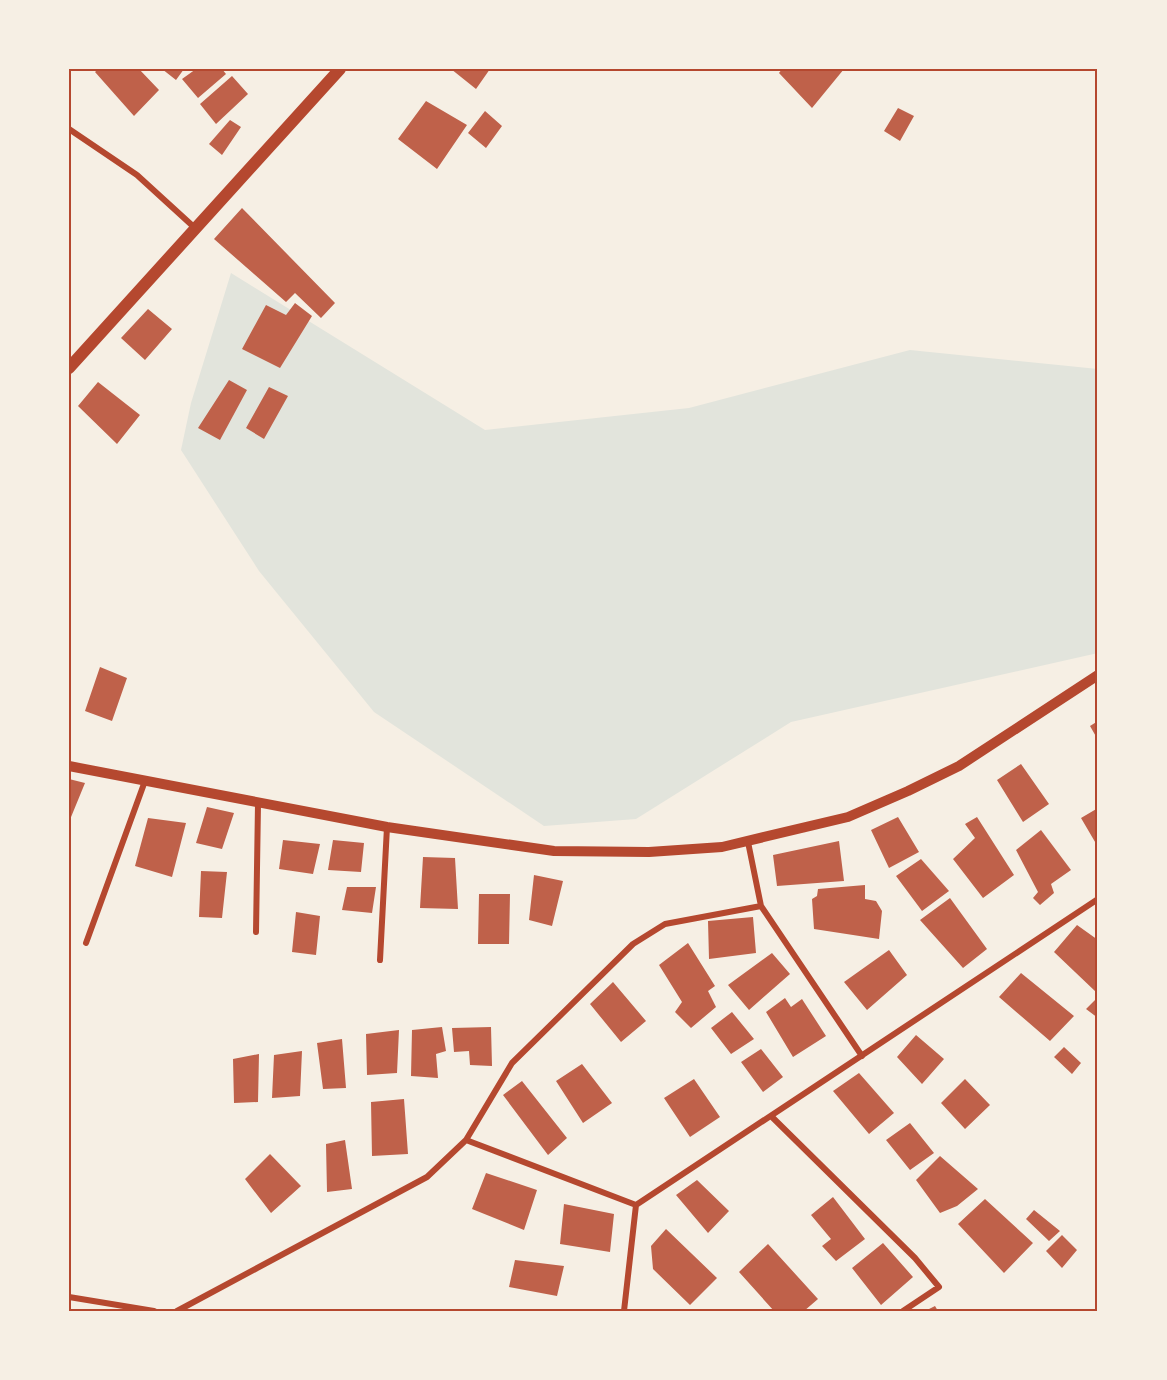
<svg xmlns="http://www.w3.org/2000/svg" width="1167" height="1380" font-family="'Archivo Narrow',sans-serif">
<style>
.green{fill:#e2e4dc}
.building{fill:#bf614a}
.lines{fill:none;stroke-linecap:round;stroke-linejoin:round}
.minor{stroke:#b5482f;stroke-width:6}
.tertiary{stroke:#b5482f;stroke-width:10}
.secondary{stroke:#b5482f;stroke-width:12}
.neatline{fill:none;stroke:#b5482f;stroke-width:2}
</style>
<rect width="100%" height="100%" fill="#f6efe4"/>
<path class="green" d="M231,273L485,430L689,408L910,350L1098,369V653L791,722L636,819L544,826L374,712L259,571L181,450L191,403Z"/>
<path class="building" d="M98,69H139L159,90L134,116L95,72Z
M162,69H184L176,80Z
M196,69H222L226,74L198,98L182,79Z
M451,69H490L476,89Z
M782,69H844L812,108L779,73Z
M232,76L248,94L216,124L200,104Z
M426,101L467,125L437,169L398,139Z
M898,108L914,116L900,141L884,131Z
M485,111L502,126L486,148L468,133Z
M230,120L241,127L222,155L209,144Z
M242,208L335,303L321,318L295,293L286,302L214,239Z
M295,303L312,316L280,368L242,349L266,305L286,315Z
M148,309L172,329L145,360L121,338Z
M229,380L247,390L220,440L198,428Z
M98,382L140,415L117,444L78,406Z
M269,387L288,396L264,439L246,428Z
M100,667L127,678L112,721L85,711Z
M1098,721V740L1090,726Z
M1021,764L1049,804L1023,822L997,780Z
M69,779L85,783L69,822Z
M207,807L234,813L222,849L196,843Z
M1098,808V847L1081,818Z
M898,817L919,852L889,868L871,830Z
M977,817L1014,875L983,898L953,859L975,838L965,824Z
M148,818L186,823L172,877L135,866Z
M1041,830L1071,870L1051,884L1054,893L1040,905L1033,898L1038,892L1016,850Z
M283,840L320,844L313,874L279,869Z
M333,840L364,843L361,872L328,870Z
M839,841L844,881L777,886L773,855Z
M423,857L455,858L458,909L420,908Z
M921,859L949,891L922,911L896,876Z
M201,871L227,872L222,918L199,917Z
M534,875L563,881L552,926L529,920Z
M865,885V899L876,901L882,911L879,939L814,929L812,899L817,896L818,889Z
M347,887H376L372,913L342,910Z
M479,894H510L509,944H478Z
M950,898L987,949L963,968L920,920Z
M296,912L320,916L316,955L292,952Z
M753,917L756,953L709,959L708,921Z
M1077,925L1098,940L1096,992L1054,952Z
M688,943L715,986L708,991L716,1007L691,1028L675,1012L682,1002L659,965Z
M889,950L907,975L867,1010L844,982Z
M772,953L790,974L749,1010L728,985Z
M1021,973L1074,1016L1050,1041L999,997Z
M613,982L646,1021L621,1042L590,1004Z
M1098,997V1018L1086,1009Z
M785,998L791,1007L802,999L826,1036L793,1057L766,1012Z
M732,1012L754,1039L731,1054L711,1028Z
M442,1027L446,1051L436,1054L438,1078L411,1076L412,1030Z
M491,1027L492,1066L470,1065L469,1051L454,1052L452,1028Z
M399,1030L397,1073L367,1075L366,1034Z
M916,1035L944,1059L922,1084L897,1057Z
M342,1039L346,1088L323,1089L317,1043Z
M1064,1047L1081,1063L1072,1074L1054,1057Z
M761,1049L783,1077L763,1092L741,1062Z
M302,1051L300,1096L272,1098L274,1055Z
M259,1054L258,1102L234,1103L233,1059Z
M582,1064L612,1103L583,1123L556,1081Z
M859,1073L894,1113L869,1134L833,1091Z
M694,1079L720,1117L690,1137L664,1098Z
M965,1079L990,1105L965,1129L941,1103Z
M522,1081L567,1138L548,1155L503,1095Z
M404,1099L408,1154L372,1156L371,1102Z
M910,1123L934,1153L910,1170L886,1140Z
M345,1140L352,1189L327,1192L326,1144Z
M270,1154L301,1186L271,1213L245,1179Z
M940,1156L978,1189L957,1206L940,1213L916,1180Z
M486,1173L537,1190L524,1230L472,1209Z
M697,1180L729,1211L708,1233L676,1195Z
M833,1197L865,1239L836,1261L822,1246L831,1239L811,1215Z
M985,1199L1033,1243L1004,1273L958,1224Z
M564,1204L614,1214L610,1252L560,1244Z
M1034,1210L1060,1231L1049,1241L1026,1219Z
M666,1229L717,1278L690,1305L653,1269L651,1246Z
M1062,1235L1077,1250L1062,1268L1046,1251Z
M883,1243L913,1277L881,1305L852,1268Z
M768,1244L818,1299L804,1311H774L739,1272Z
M515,1260L564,1266L557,1296L509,1287Z
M935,1306L938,1311H925Z"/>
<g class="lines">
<path class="minor" d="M69,129L137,175L195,228
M748,842L761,906L862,1056
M256,932L258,804
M86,943L145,781
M380,960L387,827
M771,1116L915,1258L939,1287L903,1311
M466,1140L512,1063L633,944L665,924L761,906
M69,1297L154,1311
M177,1311L427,1177L466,1140L636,1205
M624,1311L636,1205L1098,899"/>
<path class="tertiary" d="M69,766L387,827L554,851L649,852L722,847L848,817L908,791L959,766L1098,675"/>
<path class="secondary" d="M69,368L340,69"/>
</g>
<rect width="1167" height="1380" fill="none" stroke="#f6efe4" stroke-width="141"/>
<rect x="70" y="70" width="1026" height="1240" class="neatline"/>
</svg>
